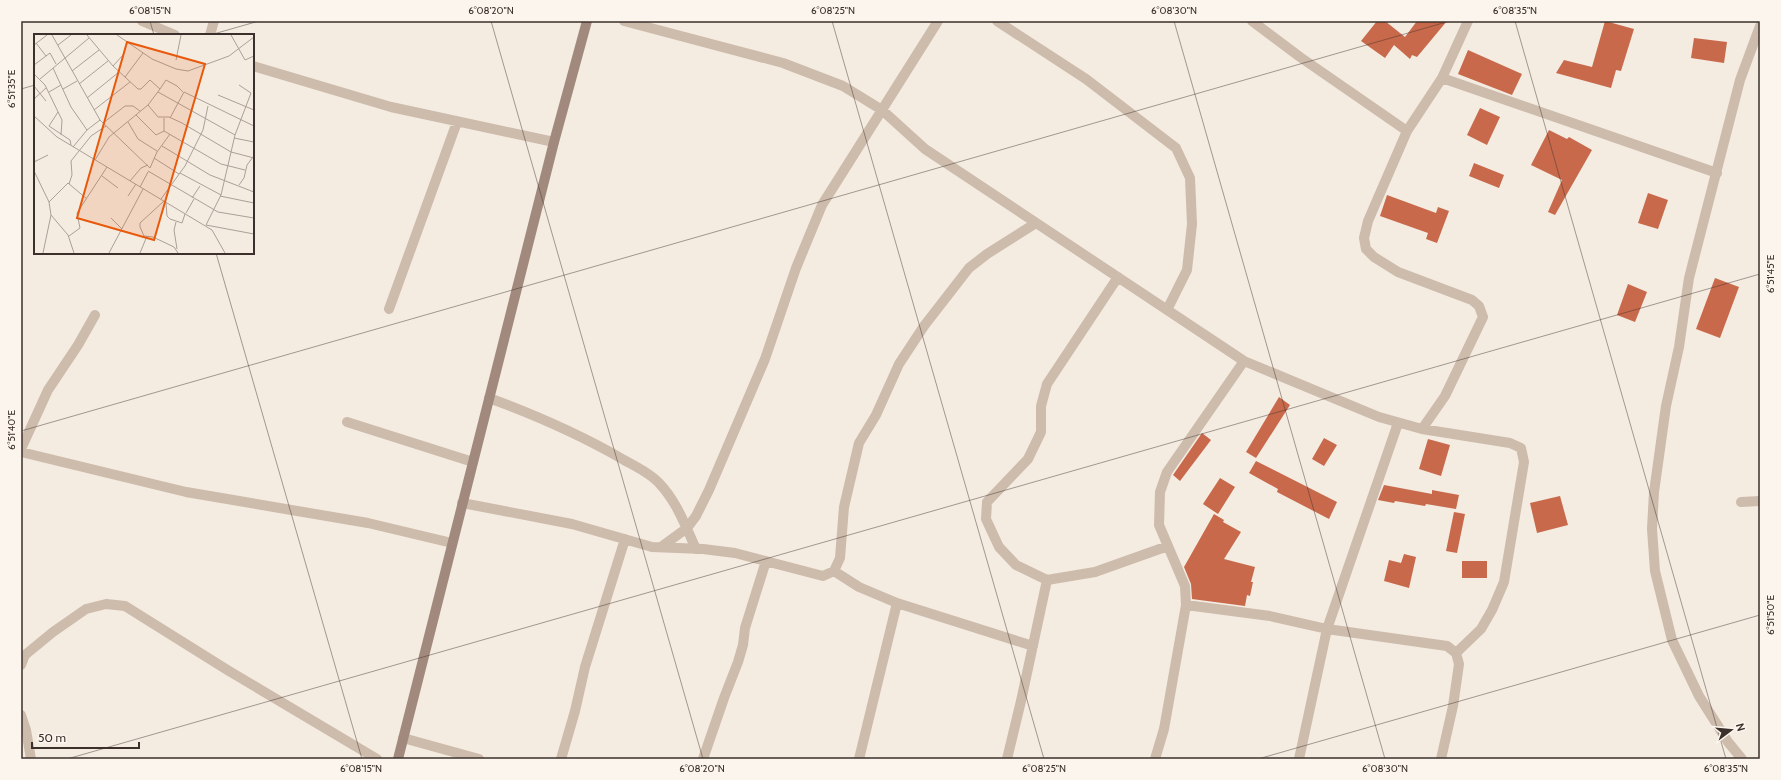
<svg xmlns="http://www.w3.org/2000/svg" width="1781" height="780" font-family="Cabin,sans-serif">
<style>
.building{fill:#c8694b}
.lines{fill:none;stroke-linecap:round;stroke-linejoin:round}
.street{stroke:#cdbbac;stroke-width:10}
.secondary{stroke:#a18a7d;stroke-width:10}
.ticks{fill:none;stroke:#3b302b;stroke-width:1;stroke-opacity:0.45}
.inset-road{fill:none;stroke:#aaa098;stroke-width:1}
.view{fill:#e8590c;fill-opacity:0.15;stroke:#e8590c;stroke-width:2}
.inset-edge{fill:none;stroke:#3b302b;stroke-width:2}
.neatline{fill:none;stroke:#3b302b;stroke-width:1.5}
.ticks-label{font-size:10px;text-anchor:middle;fill:#3b302b}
</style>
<rect width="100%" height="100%" fill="#f4ebe1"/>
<path class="building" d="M1377,21H1385L1405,37L1417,21H1447L1417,57L1412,55L1410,59L1394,45L1385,58L1361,41Z
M1605,21L1634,29L1621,71L1616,70L1611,88L1556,73L1564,60L1592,67Z
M1694,38L1727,42L1724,63L1691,58Z
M1468,50L1522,74L1512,95L1458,74Z
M1480,108L1500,117L1487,145L1467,135Z
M1549,130L1567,139L1569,137L1592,150L1555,215L1548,212L1562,180L1531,165Z
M1474,163L1504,175L1499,188L1469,176Z
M1648,193L1668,200L1658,229L1638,223Z
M1387,195L1436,213L1438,207L1449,211L1437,243L1426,239L1428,233L1380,216Z
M1715,278L1739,287L1720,338L1696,329Z
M1628,284L1647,292L1635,322L1617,315Z
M1279,397L1290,405L1256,458L1246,452Z
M1202,433L1211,440L1180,481L1173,475Z
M1324,438L1337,445L1324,466L1312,459Z
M1428,439L1450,445L1441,476L1419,469Z
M1256,461L1337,502L1329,519L1277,492L1278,489L1249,473Z
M1220,478L1235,487L1218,514L1203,504Z
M1384,485L1432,494V490L1459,495L1456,509L1426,504L1425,506L1395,501L1394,503L1378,500Z
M1560,496L1568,525L1537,533L1530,503Z
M1454,512L1465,514L1457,553L1446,551Z
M1214,514L1224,520L1223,522L1241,532L1224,559L1255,567L1251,582H1253L1250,596L1247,595L1245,606L1192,599L1191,584L1184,567Z
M1404,554L1416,557L1409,588L1384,581L1389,560L1401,563Z
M1462,561H1487V578H1462Z"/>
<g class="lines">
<path class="street" d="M142,21L175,35
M624,21L783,63L843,86L882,110L925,149L1244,361L1379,417L1422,429L1445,396L1483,317L1479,306L1472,300L1398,272L1374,257L1366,249L1364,238L1368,221L1407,131L1442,78L1468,21
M997,21L1086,79L1176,148L1190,178L1192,224L1187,270L1167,310
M1252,21L1300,57L1407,131
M210,35L214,21
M253,66L391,107L554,142
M1442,78L1717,173
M1118,277L1047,384L1041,406V432L1028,459L987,502L986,519L999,547L1016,565L1047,580L1095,572L1168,546
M389,309L457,122
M489,398C535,415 581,435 624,460C635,466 650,473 659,483C677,502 685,525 696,549
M347,422L473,462
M1422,429L1510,443L1521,448L1524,462L1504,582L1492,610L1481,629L1456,653
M21,449L48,390L78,345L95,315
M21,452L186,492L368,523L452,543
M1741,502L1760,501
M462,503L572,524L652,547L703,549L735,553L823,576L834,571L840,558L844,507L859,443L876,415L899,364L924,326L969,268L987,254L1036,223
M661,547L687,528L696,516L709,490L765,359L796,268L822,205L938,21
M834,571L859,587L897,603L1033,646
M1186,605L1270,616L1327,629L1447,646L1456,653L1459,664L1453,706L1441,759
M21,665L25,655L53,632L86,609L106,604L125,606L229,671L377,759
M21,715L26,730L31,759
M403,738L479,759
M561,759L575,711L585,667L625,539
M703,759L724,698L738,662L743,645L745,628L766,561
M859,759L897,603
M1007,759L1021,701L1047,580
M1155,759L1164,729L1186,605L1185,586L1159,525L1160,492L1167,472L1244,361
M1299,759L1327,629L1398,423
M1742,759L1728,742L1699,696L1672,640L1655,571L1652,529L1654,492L1666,406L1679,347L1689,278L1740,80L1760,26"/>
<path class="secondary" d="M398,759L554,142L587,21"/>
</g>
<path class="ticks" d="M150,21L154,35M491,21L703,759M832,21L1044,759M1174,21L1385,759M1515,21L1726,759M210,35L259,21M21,89L35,85M216,253L362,759M21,431L1450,21M67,759L1760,274M1258,759L1760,615"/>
<g transform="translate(34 34)">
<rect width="220" height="220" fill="#f4ebe1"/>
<path class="inset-road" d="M18,1L66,86L116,134M53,1L79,32L104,55H107L116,46L126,55L114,71L75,103L61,126M83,1L118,25L142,35L154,37L195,22L220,3M197,1L211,26L220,22M2,9L12,22M0,11L13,1M24,11L37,1M142,26L147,1M0,31L16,19L22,30M79,32L89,21M19,34L37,73L53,96M38,37L65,16M0,40L11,51L28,86L27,101M91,43L109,19M6,45L55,4M45,50L74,27M205,51L217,59L201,101L187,161L172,191L220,200M0,52L12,67M29,55L43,47M126,55L132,46L143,52L149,58M15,58L27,51M124,58L201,101M184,61L220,76M53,64L85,38M0,65L12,54M114,71L124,83H135L148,89L197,118L220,124M60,76L96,48M24,78L15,92L36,106L37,111M102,81L122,101L130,97V84M0,82L23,103L178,196L191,219M136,84L150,58L220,92M94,88L104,105L123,117M69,89L91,72H99L106,77M130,97L187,130L211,136M200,104L220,108M128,112L176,141L220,158M39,113L53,96L66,86M120,124L145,140M0,128L14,121M116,134L123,118L136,100M0,137L15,168L17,181L34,201L40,219M114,137L184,178L220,184M146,139L187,161M68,142L84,154M96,147L107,134L114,131M35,150L38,141L37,127L57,102L72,92M205,151L210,144L213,131L219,123M106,153L114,138M94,162L102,150M186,162L220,169M158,164L166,152M127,165L151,132L169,96L174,72M130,167L106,189V193L110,202L119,203L140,213L144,219M15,168L34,149L53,165M132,169L133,182L136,185L148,189L151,180M152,179L160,165M77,184L88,195M142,188L140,196L143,215M35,202L46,194L43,179L73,133M9,219L17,181M75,219L109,155M106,219L113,202"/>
<path class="view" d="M93,8L171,30L120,206L43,184Z"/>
<rect width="220" height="220" class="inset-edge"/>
</g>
<rect width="1781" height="780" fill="none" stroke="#fbf5ee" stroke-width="44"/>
<g transform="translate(1731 730) rotate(74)" stroke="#fbf5ee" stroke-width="3" paint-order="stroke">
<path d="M0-3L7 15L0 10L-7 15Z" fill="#3b302b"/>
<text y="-6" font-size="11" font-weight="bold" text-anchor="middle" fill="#3b302b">N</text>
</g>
<path d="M32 742v6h107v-6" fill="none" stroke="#3b302b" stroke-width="2"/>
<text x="38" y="742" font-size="12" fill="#3b302b" stroke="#fbf5ee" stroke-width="3" paint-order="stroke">50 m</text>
<rect x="22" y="22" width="1737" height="736" class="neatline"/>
<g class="ticks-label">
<text x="150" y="14">6°08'15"N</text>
<text x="491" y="14">6°08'20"N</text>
<text x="833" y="14">6°08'25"N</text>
<text x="1174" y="14">6°08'30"N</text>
<text x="1515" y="14">6°08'35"N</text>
<text transform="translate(11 89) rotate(-90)" y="4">6°51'35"E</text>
<text transform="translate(1770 274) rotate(-90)" y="4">6°51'45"E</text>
<text transform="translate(11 430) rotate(-90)" y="4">6°51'40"E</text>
<text transform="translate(1770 615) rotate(-90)" y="4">6°51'50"E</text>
<text x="361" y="772">6°08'15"N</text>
<text x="702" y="772">6°08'20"N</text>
<text x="1044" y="772">6°08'25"N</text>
<text x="1385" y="772">6°08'30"N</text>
<text x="1726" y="772">6°08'35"N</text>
</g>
</svg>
